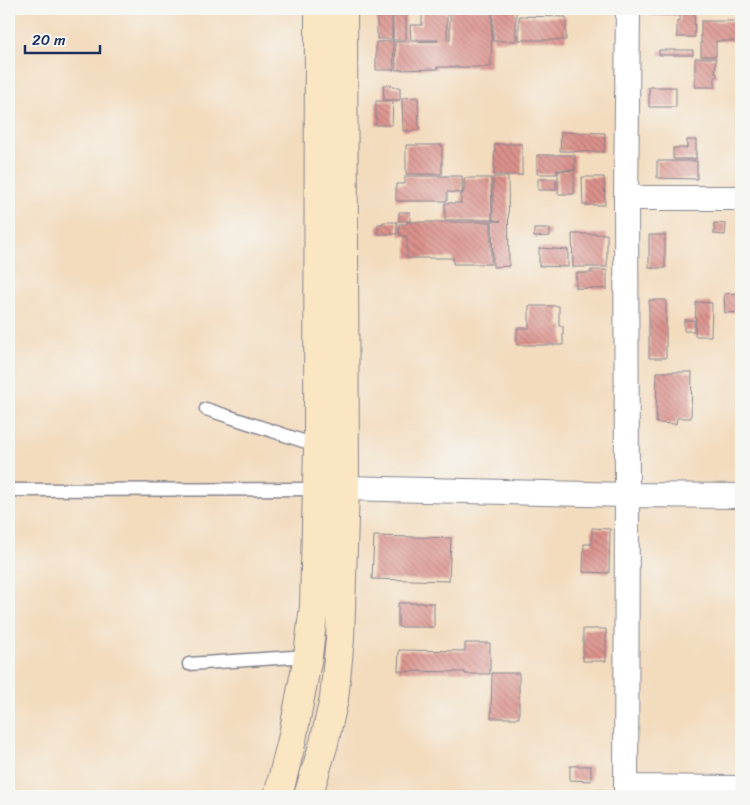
<svg xmlns="http://www.w3.org/2000/svg" width="750" height="805" font-family="Sriracha,sans-serif">
<style>
.building{fill:url(#building-back-hatch)}
.lines{fill:none;stroke-linecap:round;stroke-linejoin:round}
.lane-casing{stroke:#87858e;stroke-width:15}
.street-casing{stroke:#87858e;stroke-width:26}
.secondary-casing{stroke:#87858e;stroke-width:30}
.lane{stroke:#fff;stroke-width:12}
.street{stroke:#fff;stroke-width:24}
.secondary{stroke:#fbe6c3;stroke-width:28}
</style>
<defs>
<pattern id="building-back-hatch" width="6" height="6" patternUnits="userSpaceOnUse" patternTransform="scale(1.25)"><rect width="6" height="6" fill="#dc928c"/><path d="M-1 5l2 2M0 0l6 6M5-1l2 2" fill="none" stroke="#b27876"/></pattern>
</defs>
<rect width="100%" height="100%" fill="#f6f6f2"/>
<filter id="ink" filterUnits="userSpaceOnUse"><feTurbulence type="fractalNoise" baseFrequency=".02" numOctaves="2"/><feDisplacementMap in="SourceGraphic" scale="10" xChannelSelector="R" yChannelSelector="G"/><feConvolveMatrix kernelMatrix="1 2 1 2 8 2 1 2 1" color-interpolation-filters="sRGB"/></filter>
<filter id="wash" filterUnits="userSpaceOnUse"><feTurbulence type="fractalNoise" baseFrequency=".0096" numOctaves="4" result="noise"/><feDisplacementMap in="SourceGraphic" scale="20" xChannelSelector="R" yChannelSelector="G"/><feGaussianBlur stdDeviation="1.12" result="paint"/><feColorMatrix in="noise" values="0 0 0 0 0 0 0 0 0 0 0 0 0 0 0 0 0 1.4 0 .05"/><feComposite in="paint" operator="in"/></filter>
<g filter="url(#wash)">
<rect width="100%" height="100%" fill="#f3dbbd"/>
<g id="blocks">
<path class="building" d="M377,9H392V39H377Z
M393,9H406V40H393Z
M450,9H492L491,67H437L438,69L396,70L395,42L438,41V40H411L410,25H422V12H447V40H450Z
M493,9H516V41H493Z
M651,9H694L695,37H677V21H680V15H651Z
M519,16L566,17V40H519Z
M701,21H740V41H716V56H701Z
M393,41L394,70H376V42Z
M659,50H693V55H659Z
M695,58H716L715,73H717V77H715V87H695Z
M383,85H392V87H400V100H384Z
M649,87H676V107H649Z
M418,97L419,130L403,131L402,98Z
M376,101H393L392,125H376Z
M561,132L605,133L604,152L560,151Z
M687,140H696V159H673V148H687Z
M495,144H522V175H494Z
M406,145H442V174H406Z
M537,155H575V170H557V174H537Z
M657,161H697V179L657,178Z
M574,170V194H558V171Z
M405,176H462V193L447,192V201H396V184H405Z
M493,177H508L509,266L493,267L492,221H501L493,220Z
M582,177H604L605,205H583Z
M464,178H491L492,220H445V203H461V194H463V191H464Z
M538,179H556V190H538Z
M399,212H410V221H399Z
M383,222H397V234H378V224H383Z
M407,222H491V264H453V258H407V236H400L399,224H407Z
M714,223L726,224L725,235L714,234Z
M534,229H550V236L534,237Z
M572,234H607V267H573Z
M649,235H665V268H649Z
M539,248L568,250V267L539,266Z
M591,270H607V289L576,288V273H591Z
M740,293L741,312L725,313L724,294Z
M649,300H666V358H649Z
M696,302L712,303L711,336H695Z
M529,306H559V326H563V345H517V328H529Z
M684,320H694V331H684Z
M657,372H692L691,418H677L676,424L656,423Z
M592,528L610,529L609,573L583,572L584,544H592Z
M374,536L451,538L449,581L372,579Z
M398,603H434V627H398Z
M583,629H606V661H583Z
M465,643H490V674H465V672L398,671L399,650L465,651Z
M492,673H519V718H491Z
M570,766H591V781L570,780Z
M584,790H604V796H584Z"/>
</g>
</g>
<g filter="url(#ink)">
<use href="#blocks" fill-opacity="0" stroke="#87858e" stroke-width="1"/>
<g class="lines">
<g class="lane-casing">
<path id="lane" d="M206,409L318,446
M9,490L318,489
M189,664L308,656"/>
</g>
<g class="street-casing">
<path id="street" d="M626,198H741
M326,489L345,488L627,495L741,496
M626,787L741,788
M626,796L627,495L626,198L628,9"/>
</g>
<g class="secondary-casing">
<path id="secondary" d="M278,796L292,740L308,656L314,606L318,446L319,9
M308,796L324,743L334,699L340,639L345,488L343,9"/>
</g>
<use href="#lane" class="lane"/>
<use href="#street" class="street"/>
<use href="#secondary" class="secondary"/>
</g>
</g>
<rect width="750" height="805" fill="none" stroke="#f6f6f2" stroke-width="30"/>
<path d="M25 45v8h75v-8" fill="none" stroke="#1b2f5e" stroke-width="2.5"/>
<text x="32" y="45" font-size="15" fill="#1b2f5e" stroke="#f6f6f2" stroke-width="4" paint-order="stroke">20 m</text>
</svg>
